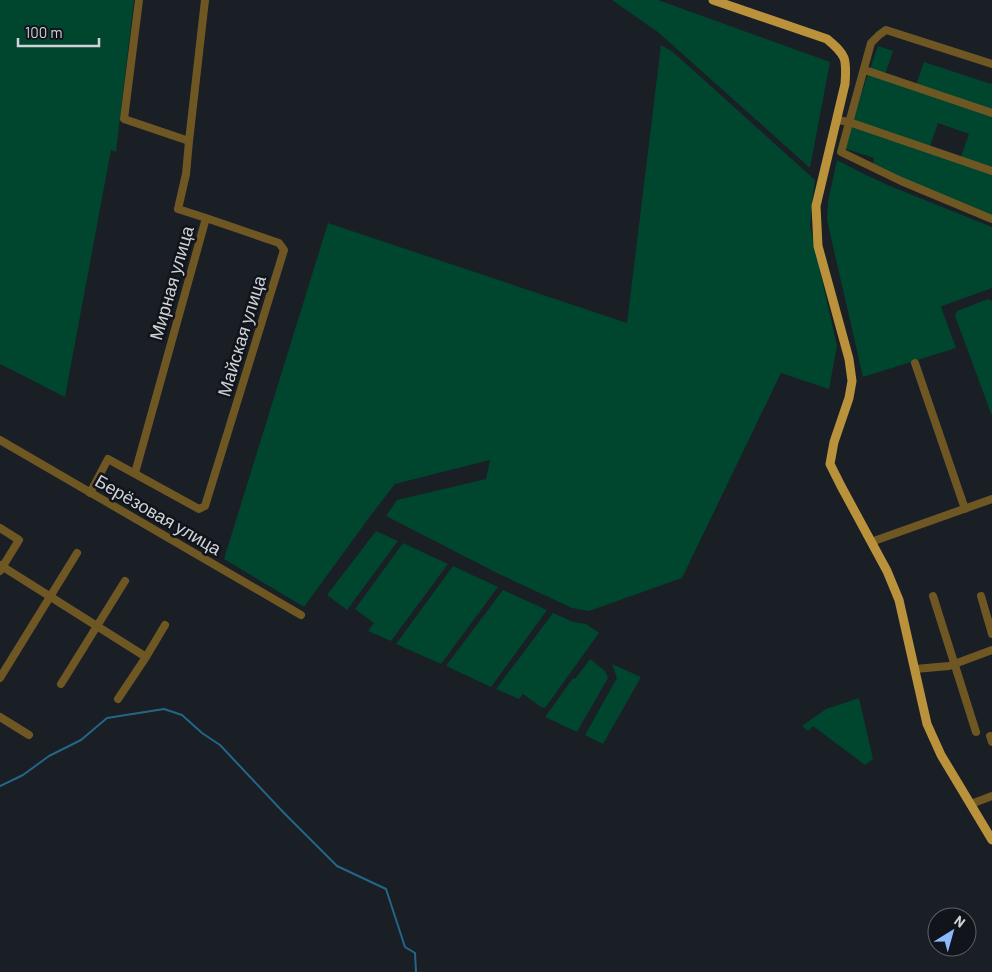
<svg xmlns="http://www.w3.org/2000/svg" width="992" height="972" font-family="Barlow,sans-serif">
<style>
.green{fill:#00452e}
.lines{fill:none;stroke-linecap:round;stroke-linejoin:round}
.stream{stroke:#236688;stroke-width:2}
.minor{stroke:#6f5724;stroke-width:8}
.major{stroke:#ba923c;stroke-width:9}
.labels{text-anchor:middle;stroke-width:5;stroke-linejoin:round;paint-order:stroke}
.street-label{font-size:18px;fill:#cfd2d6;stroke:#11141b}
</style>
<rect width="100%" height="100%" fill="#1a1e25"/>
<path class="green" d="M0,0H134L116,152L111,150L65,397L0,364Z
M612,0H658L830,62L810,168L659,33Z
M661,45L673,52L815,180L812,203L810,226L837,346L829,389L781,373L682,578L589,611L572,608L497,573L386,516L397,500L486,479L490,460L395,484L371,515L304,607L224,559L328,223L627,323Z
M878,46L893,51L885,74L870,69Z
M924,62L991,84L992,82V111L916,85Z
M868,74L992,116V167L961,157L969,134L938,123L930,146L853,120Z
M851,125L992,173V215L900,177L873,163L874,158L843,148Z
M837,160L864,174L890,186L992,227V288L942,306L941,307L956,348L863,377L827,220L828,201Z
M988,299L992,301V416L955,316L957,311Z
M376,531L398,541L347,610L327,595Z
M403,543L448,564L391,641L368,631L374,623L355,609Z
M453,566L498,587L441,664L396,644Z
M503,590L547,610L491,687L446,666Z
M553,613L573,622L586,624L599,633L545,708L541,707L523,694L519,699L496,689Z
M590,659L605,671L608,678L577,732L545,717L573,678L575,679Z
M612,664L641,677L603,744L585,735L617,678Z
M859,698L873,759L865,765L813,726L808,731L802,726L826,709Z"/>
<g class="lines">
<path class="stream" d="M0,786L23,775L49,756L81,740L107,718L164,709L182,715L202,733L220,745L285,814L337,866L386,889L405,947L415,953L416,972"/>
<path class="minor" d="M139,0L124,119L189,141
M992,64L886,30L879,35L871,43L841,152L901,181L992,219
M865,70L992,113
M837,120L849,122L992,171
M915,363L965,509
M0,440L301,615
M135,473L206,218L178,209L186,174L189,141L205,0
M90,493L108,459L199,509L205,506L284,250L279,243L206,218
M0,528L19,540L0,571
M871,542L992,499
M0,565L146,657
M933,596L976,732
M981,596L992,634
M915,669L949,666L992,650
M0,678L77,553
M61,684L125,581
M118,699L146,657L165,625
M0,717L29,735
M990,736L992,742
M971,804L992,796"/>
<path class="major" d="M713,0L827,39C846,55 847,58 845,84L816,206L818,246L849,359L852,381L849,398L834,442L830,464L841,486L887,571L899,600L927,724L941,755L992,840"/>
</g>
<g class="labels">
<g class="street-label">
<text transform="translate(172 283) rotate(-74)" y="6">Мирная улица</text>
<text transform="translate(242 336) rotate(-73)" y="6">Майская улица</text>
<text transform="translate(158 515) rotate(30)" y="6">Берёзовая улица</text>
</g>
</g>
<g transform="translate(952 932) rotate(37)"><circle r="24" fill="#11141b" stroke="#5d6066"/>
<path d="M0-4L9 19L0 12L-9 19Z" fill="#8cb9fc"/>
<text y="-8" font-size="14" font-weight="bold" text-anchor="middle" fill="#cfd2d6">N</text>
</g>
<path d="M18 38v8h81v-8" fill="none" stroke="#cfd2d6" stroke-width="2.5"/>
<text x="25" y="38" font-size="15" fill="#cfd2d6" stroke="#11141b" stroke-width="4" paint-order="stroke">100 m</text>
</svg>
